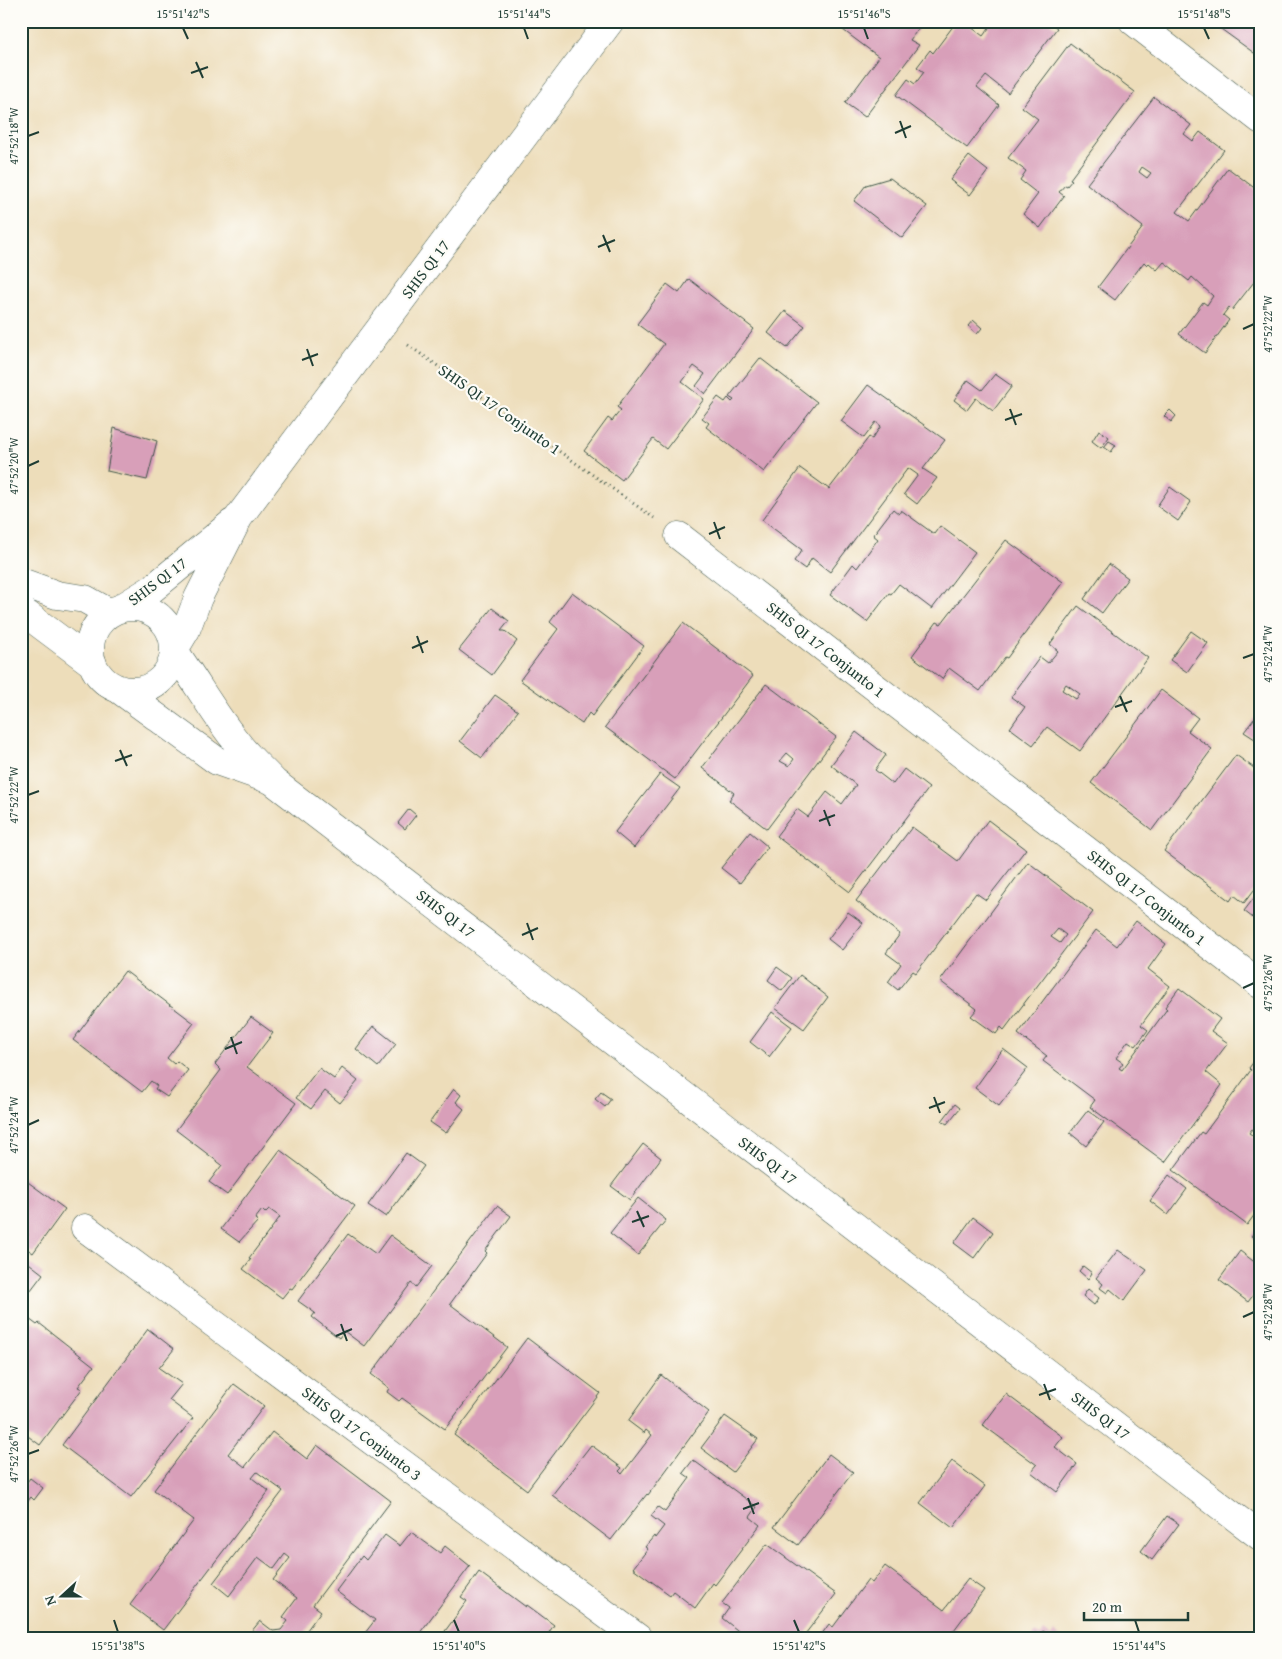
<svg xmlns="http://www.w3.org/2000/svg" width="1282" height="1659" font-family="'Gentium Book Plus',serif">
<style>
.building{fill:#d89fb9;fill-rule:evenodd}
.lines{fill:none;stroke-linecap:round;stroke-linejoin:round}
.street-casing{stroke:#3e5548;stroke-width:29}
.path{stroke:#3e5548;stroke-width:3;stroke-dasharray:1 4;stroke-linecap:butt}
.street{stroke:#fff;stroke-width:28}
.ticks{fill:none;stroke:#1f3d34;stroke-width:2}
.labels{text-anchor:middle;stroke-width:4.5;stroke-linejoin:round;paint-order:stroke}
.street-label{font-size:16px;fill:#1f3d34;stroke:#fdfcf7}
.neatline{fill:none;stroke:#1f3d34;stroke-width:2}
.ticks-label{font-size:12px;text-anchor:middle;fill:#1f3d34}
</style>
<rect width="100%" height="100%" fill="#fdfcf7"/>
<filter id="ink" filterUnits="userSpaceOnUse"><feTurbulence type="fractalNoise" baseFrequency=".02" numOctaves="2"/><feDisplacementMap in="SourceGraphic" scale="10" xChannelSelector="R" yChannelSelector="G"/><feConvolveMatrix kernelMatrix="1 2 1 2 8 2 1 2 1" color-interpolation-filters="sRGB"/></filter>
<filter id="wash" filterUnits="userSpaceOnUse"><feTurbulence type="fractalNoise" baseFrequency=".0096" numOctaves="4" result="noise"/><feDisplacementMap in="SourceGraphic" scale="20" xChannelSelector="R" yChannelSelector="G"/><feGaussianBlur stdDeviation="1.12" result="paint"/><feColorMatrix in="noise" values="0 0 0 0 0 0 0 0 0 0 0 0 0 0 0 0 0 1.4 0 .05"/><feComposite in="paint" operator="in"/></filter>
<g filter="url(#wash)">
<rect width="100%" height="100%" fill="#edddba"/>
<g id="blocks">
<path class="building" d="M831,21H924L910,40L919,45L865,117L845,103L879,57Z
M957,21H963L983,36L989,28L981,21H1048L1057,28L1008,93L986,76L977,87L999,105L967,148L896,95L908,79L915,84L924,72L917,67L930,50L933,53Z
M1216,21H1261V58L1214,24Z
M1070,43L1135,92L1070,179L1072,180L1067,186L1065,185L1059,192L1064,196L1040,228L1023,214L1038,194L1020,180L1026,171L1008,158L1038,119L1022,107Z
M1154,97L1191,125L1184,134L1193,141L1200,132L1224,150L1177,212L1189,221L1228,168L1261,193V273L1232,310L1229,307L1223,315L1229,320L1205,353L1179,334L1203,302L1207,305L1213,296L1192,277L1189,281L1164,262L1157,270L1149,263L1147,265L1144,262L1115,300L1098,287L1143,227L1087,184ZM1142,167L1151,173L1147,178L1139,172Z
M969,156L988,171L970,195L950,180Z
M890,178L927,206L902,238L854,201L866,185Z
M689,279L754,329L705,394L696,386L705,374L694,366L682,382L704,399L666,449L653,439L622,480L584,451L608,418L612,421L620,411L621,410L617,407L664,344L637,324L667,284L679,293Z
M785,311L805,326L787,348L768,333Z
M973,320L982,328L977,334L968,326Z
M760,358L817,402L764,472L706,427L709,423L702,418L718,397L725,402L728,398L732,402L734,400L729,397Z
M995,374L1012,386L993,411L976,398L967,410L954,400L968,380L982,390Z
M868,385L945,440L923,469L937,478L917,504L904,494L918,475L908,468L830,572L812,558L805,569L794,561L802,550L762,520L800,468L829,489L869,437L872,439L881,426L876,422L864,438L841,421Z
M1170,410L1176,416L1171,422L1164,416Z
M114,428L157,441L147,480L107,471Z
M1099,430L1109,437L1101,448L1092,441Z
M1109,441L1116,445L1111,452L1104,447Z
M1170,487L1191,502L1178,521L1157,506Z
M893,509L899,514L901,510L934,534L940,526L975,552L932,609L899,584L891,594L889,593L867,622L830,595L853,564L857,568L878,539L873,535Z
M1006,540L1063,582L1007,658L1005,657L980,691L949,668L942,679L912,656L937,622L941,624Z
M1109,564L1128,578L1102,613L1084,599Z
M572,592L644,646L592,716L589,713L582,724L520,680L558,629L550,622Z
M1078,606L1148,658L1080,751L1047,727L1033,745L1010,728L1025,707L1011,697L1040,657L1048,663L1058,651L1050,644ZM1066,684L1080,694L1076,699L1062,690Z
M492,608L509,621L501,631H505L517,641L492,675L459,650Z
M683,623L753,676L675,779L605,727Z
M1191,631L1208,643L1187,672L1170,660Z
M766,684L836,737L767,829L729,800L734,793L702,768ZM787,753L794,759L789,766L780,761Z
M1161,690L1198,718L1188,731L1212,749L1152,830L1091,783Z
M495,695L518,711L482,758L460,741Z
M1261,710V743L1244,732Z
M856,732L886,755L875,770L893,784L904,769L929,788L850,892L776,836L797,809L808,817L827,792L842,804L856,785L831,765Z
M1236,755L1261,773V859L1257,864L1261,867V881L1244,903L1234,895L1230,901L1164,851Z
M660,774L680,788L634,848L615,832Z
M409,809L416,815L405,829L398,823Z
M988,820L1026,849L986,900L976,893L916,973L913,971L898,990L888,982L901,964L886,953L900,934L856,901L912,827L958,861Z
M750,832L768,847L740,883L721,868Z
M1028,862L1093,912L1004,1030L1001,1027L996,1034L971,1016L977,1009L940,981ZM1058,929L1066,935L1060,943L1051,937Z
M1261,889V924L1244,911Z
M848,912L863,923L842,950L828,939Z
M1136,921L1166,944L1148,969L1170,986L1141,1025L1148,1030L1136,1046L1128,1041L1116,1058L1123,1063L1119,1068L1122,1070L1167,1009L1165,1007L1179,988L1220,1019L1211,1031L1228,1043L1206,1072L1222,1085L1165,1162L1090,1107L1095,1100L1043,1061L1047,1056L1018,1034L1096,930L1117,946Z
M777,967L792,978L782,991L768,980Z
M125,971L194,1023L167,1058L174,1064L177,1061L188,1070L167,1097L155,1089L157,1086L151,1081L142,1092L73,1040Z
M800,975L828,997L804,1029L775,1008Z
M772,1012L792,1027L769,1057L750,1042Z
M251,1017L273,1033L247,1067L296,1103L227,1195L209,1182L222,1165L176,1130L221,1070L215,1064Z
M373,1026L396,1044L378,1067L356,1049Z
M1003,1049L1028,1068L999,1106L975,1088Z
M1261,1052V1134L1252,1129L1249,1133L1261,1141V1206L1247,1225L1173,1170L1201,1132L1204,1134L1251,1070L1249,1068Z
M319,1068L334,1079L342,1068L358,1081L340,1103L325,1091L311,1109L296,1098Z
M454,1089L461,1095L456,1102L464,1109L446,1133L430,1122Z
M601,1092L611,1099L605,1107L595,1099Z
M955,1104L960,1108L947,1124L942,1121Z
M1088,1110L1104,1122L1086,1146L1070,1133Z
M643,1144L661,1158L630,1200L611,1186Z
M280,1150L355,1206L292,1289L290,1288L282,1298L243,1269L251,1259L249,1258L280,1217L269,1209L265,1213L262,1210L255,1219L258,1221L239,1242L221,1229Z
M406,1153L424,1166L386,1217L368,1205Z
M1169,1175L1187,1189L1168,1215L1150,1201Z
M21,1177L65,1209L33,1253L23,1246L21,1248Z
M638,1198L666,1220L638,1255L610,1233Z
M497,1206L511,1216L485,1251L487,1253L450,1304L507,1347L445,1429L402,1398L399,1401L387,1392L389,1388L371,1374Z
M973,1217L993,1232L974,1258L954,1243Z
M1261,1224V1244L1251,1236Z
M348,1234L376,1254L390,1235L432,1266L416,1287L411,1283L364,1346L344,1331L339,1338L312,1317L315,1313L298,1301Z
M1118,1250L1147,1270L1124,1301L1110,1289L1107,1293L1100,1288L1103,1284L1096,1278Z
M1240,1251L1261,1267V1285L1248,1302L1219,1280Z
M21,1257L43,1274L21,1303Z
M1083,1266L1092,1273L1088,1279L1079,1271Z
M1088,1289L1099,1298L1094,1305L1083,1296Z
M25,1316L37,1325L39,1323L94,1366L78,1387L82,1389L40,1445L21,1431V1320Z
M148,1329L174,1349L159,1368L182,1384L169,1400L193,1418L131,1497L62,1445Z
M527,1338L600,1393L527,1490L454,1435Z
M661,1375L709,1412L648,1495L647,1494L611,1540L552,1495L591,1445L622,1468L619,1471L622,1474L652,1435L646,1430L644,1433L628,1421Z
M234,1384L264,1406L228,1454L245,1467L272,1432L307,1459L317,1445L391,1501L313,1605L321,1611L301,1638H246L260,1621L273,1631L281,1630L288,1621L283,1617L297,1598L273,1580L290,1558L285,1554L274,1569L258,1557L229,1596L213,1583L283,1491L257,1472L252,1478L269,1491L163,1630L130,1605L194,1520L154,1490Z
M1006,1394L1063,1437L1055,1447L1077,1464L1057,1492L1031,1472L1037,1465L983,1425Z
M725,1416L758,1439L733,1472L701,1448Z
M829,1454L853,1472L798,1545L774,1527Z
M693,1460L757,1507L750,1517L760,1525L715,1585L713,1583L695,1608L673,1591L670,1595L633,1568L648,1549L645,1547L654,1536L655,1538L664,1526L651,1516L658,1507L665,1512L690,1478L683,1473Z
M952,1461L985,1486L953,1528L920,1503Z
M30,1478L43,1488L34,1500L31,1497L21,1510V1490Z
M1167,1516L1179,1524L1152,1560L1141,1551Z
M411,1532L440,1553L445,1546L470,1566L416,1638H372L365,1633L375,1620L336,1591L362,1556L366,1560L385,1535L400,1546Z
M767,1544L836,1594L802,1638H769L764,1633L760,1638H747L722,1618L729,1608L722,1603Z
M885,1566L944,1610L968,1579L984,1590L948,1638H819L829,1624L833,1627L868,1580L872,1583Z
M479,1572L526,1607L527,1605L554,1625L545,1638H440L467,1601L461,1597Z
M1043,1631L1051,1637L1054,1632L1062,1638H1031L1035,1633L1040,1636Z"/>
</g>
</g>
<g filter="url(#ink)">
<use href="#blocks" fill-opacity="0" stroke="#3e5548" stroke-width="1"/>
<g class="lines">
<g class="street-casing">
<path id="street" d="M1133,21L1261,120
M679,536L1261,985
M21,582L57,595L85,599L110,613
M90 649a42 42 0 1 1 84 0a42 42 0 1 1-84 0Z
M121,608L152,589L232,523
M21,610L93,664
M174,650L186,630L198,598L239,517L610,21
M175,652C197,683 215,716 239,745C249,758 263,770 274,782L1261,1537
M117,688L217,761L268,779
M85,1228L638,1638"/>
</g>
<path class="path" d="M408,345L654,518"/>
<use href="#street" class="street"/>
</g>
</g>
<path class="ticks" d="M183,28L188,39M524,28L528,39M864,28L868,39M1204,28L1209,39M196,62L203,78M191,73L208,67M900,121L906,138M895,133L911,126M28,136L39,132M603,235L610,252M598,247L615,240M1243,329L1254,324M307,349L313,366M302,360L318,354M1010,409L1016,425M1005,420L1022,414M28,466L39,461M714,522L720,539M709,534L725,527M417,636L423,653M412,648L428,641M1243,658L1254,654M1120,696L1127,712M1115,707L1132,701M120,750L127,766M115,761L132,755M28,795L39,791M824,810L830,826M819,821L835,815M527,923L533,940M522,935L538,928M1243,988L1254,983M231,1037L237,1054M225,1049L242,1042M934,1097L940,1113M929,1108L945,1102M28,1125L39,1120M637,1211L644,1227M632,1222L649,1216M1243,1317L1254,1312M341,1324L347,1341M336,1336L352,1329M1044,1384L1050,1400M1039,1395L1056,1389M28,1454L39,1450M748,1498L754,1514M743,1509L759,1503M114,1620L118,1632M454,1620L459,1632M794,1620L799,1632M1135,1620L1139,1632"/>
<g class="labels">
<g class="street-label">
<text transform="translate(425 269) rotate(-53)" y="6">SHIS QI 17</text>
<text transform="translate(500 409) rotate(35)" y="6">SHIS QI 17 Conjunto 1</text>
<text transform="translate(157 581) rotate(-37)" y="6">SHIS QI 17</text>
<text transform="translate(826 649) rotate(38)" y="6">SHIS QI 17 Conjunto 1</text>
<text transform="translate(1147 897) rotate(38)" y="6">SHIS QI 17 Conjunto 1</text>
<text transform="translate(446 913) rotate(37)" y="6">SHIS QI 17</text>
<text transform="translate(768 1160) rotate(37)" y="6">SHIS QI 17</text>
<text transform="translate(1101 1415) rotate(37)" y="6">SHIS QI 17</text>
<text transform="translate(362 1433) rotate(37)" y="6">SHIS QI 17 Conjunto 3</text>
</g>
</g>
<rect width="1282" height="1659" fill="none" stroke="#fdfcf7" stroke-width="55"/>
<g transform="translate(62 1596) rotate(249)" stroke="#fdfcf7" stroke-width="4" paint-order="stroke">
<path d="M0-4L9 19L0 12L-9 19Z" fill="#1f3d34"/>
<text y="-8" font-size="14" font-weight="bold" text-anchor="middle" fill="#1f3d34">N</text>
</g>
<path d="M1084 1612v8h104v-8" fill="none" stroke="#1f3d34" stroke-width="2.5"/>
<text x="1092" y="1612" font-size="15" fill="#1f3d34" stroke="#fdfcf7" stroke-width="4" paint-order="stroke">20 m</text>
<rect x="28" y="28" width="1226" height="1604" class="neatline"/>
<g class="ticks-label">
<text x="183" y="18">15°51'42"S</text>
<text x="524" y="18">15°51'44"S</text>
<text x="864" y="18">15°51'46"S</text>
<text x="1204" y="18">15°51'48"S</text>
<text transform="translate(14 136) rotate(-90)" y="4">47°52'18"W</text>
<text transform="translate(1268 324) rotate(-90)" y="4">47°52'22"W</text>
<text transform="translate(14 466) rotate(-90)" y="4">47°52'20"W</text>
<text transform="translate(1268 654) rotate(-90)" y="4">47°52'24"W</text>
<text transform="translate(14 795) rotate(-90)" y="4">47°52'22"W</text>
<text transform="translate(1268 983) rotate(-90)" y="4">47°52'26"W</text>
<text transform="translate(14 1125) rotate(-90)" y="4">47°52'24"W</text>
<text transform="translate(1268 1312) rotate(-90)" y="4">47°52'28"W</text>
<text transform="translate(14 1454) rotate(-90)" y="4">47°52'26"W</text>
<text x="118" y="1650">15°51'38"S</text>
<text x="459" y="1650">15°51'40"S</text>
<text x="799" y="1650">15°51'42"S</text>
<text x="1139" y="1650">15°51'44"S</text>
</g>
</svg>
